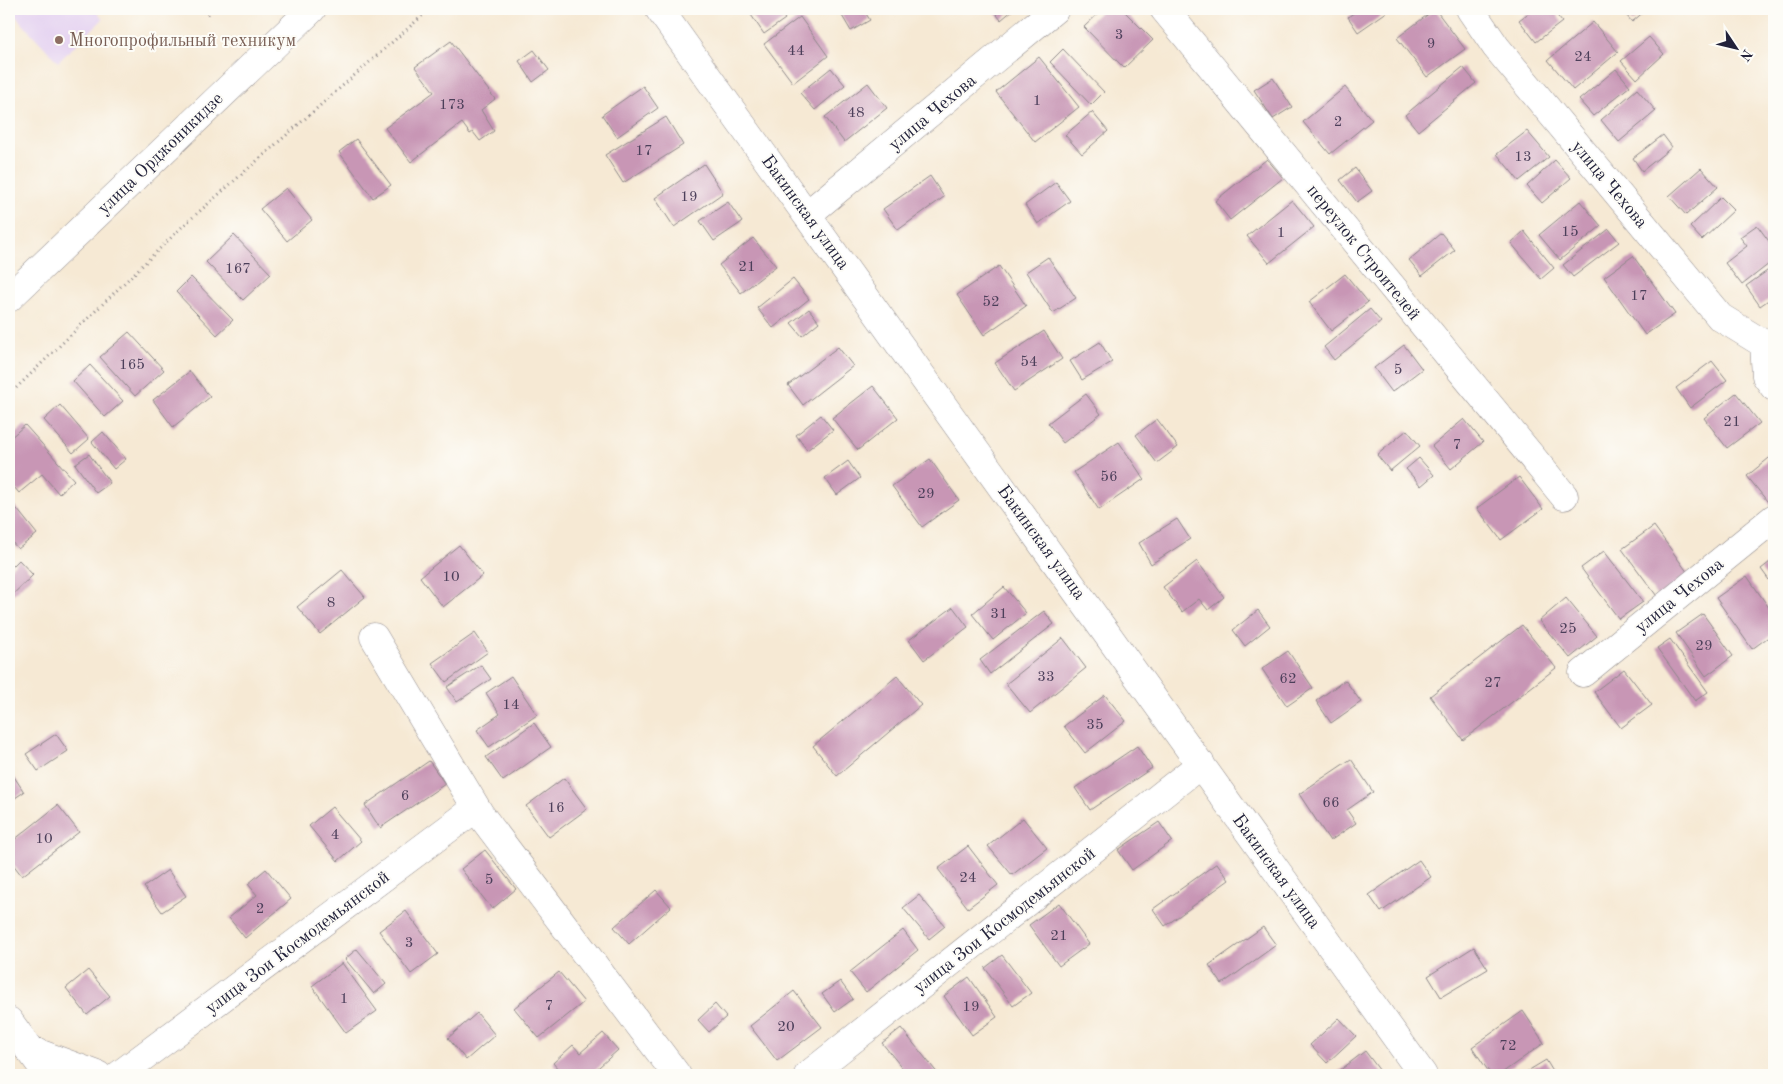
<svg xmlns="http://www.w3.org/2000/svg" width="1783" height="1084" font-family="'Old Standard TT',serif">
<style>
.built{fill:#e5d3f1}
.building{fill:#c896b5}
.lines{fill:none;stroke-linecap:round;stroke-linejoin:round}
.minor-casing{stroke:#8c8688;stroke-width:29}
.path{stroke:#8c8688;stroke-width:3;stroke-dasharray:1 4;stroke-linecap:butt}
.minor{stroke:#fff;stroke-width:28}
.education-dot{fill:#8d6e63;stroke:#fdfcf7;stroke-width:2}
.labels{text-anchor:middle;stroke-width:4;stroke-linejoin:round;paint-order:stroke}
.number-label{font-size:15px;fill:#4c3f5a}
.education-label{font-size:18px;fill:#785e54;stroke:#fdfcf7;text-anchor:start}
.street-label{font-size:18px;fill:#22223b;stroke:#fdfcf7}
</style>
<rect width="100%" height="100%" fill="#fdfcf7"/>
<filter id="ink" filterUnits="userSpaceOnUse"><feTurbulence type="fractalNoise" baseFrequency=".02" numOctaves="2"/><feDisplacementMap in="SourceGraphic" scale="10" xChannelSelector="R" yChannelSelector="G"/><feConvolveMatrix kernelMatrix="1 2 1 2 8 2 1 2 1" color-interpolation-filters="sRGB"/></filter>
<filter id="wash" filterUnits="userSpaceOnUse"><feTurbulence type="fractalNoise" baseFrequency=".0096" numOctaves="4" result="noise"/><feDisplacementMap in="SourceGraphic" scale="20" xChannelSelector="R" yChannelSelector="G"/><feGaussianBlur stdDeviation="1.12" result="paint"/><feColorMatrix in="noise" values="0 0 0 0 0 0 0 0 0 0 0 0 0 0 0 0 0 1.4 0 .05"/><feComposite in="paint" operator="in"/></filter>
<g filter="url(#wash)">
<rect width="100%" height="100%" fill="#f6e9d4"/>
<path class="built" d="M9,9H94L103,19L58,62Z"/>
<g id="blocks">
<path class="building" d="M747,9H778L785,19L764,34Z
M838,9H863L870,20L851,31Z
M992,9H1014L1001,20Z
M1103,9H1122L1153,40L1124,68L1084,27Z
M1359,9H1391L1358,32L1348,17Z
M1435,9L1465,49L1427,77L1397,38Z
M1534,9H1552L1562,22L1536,42L1519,20Z
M1621,9H1647L1632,22Z
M800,17L828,56L793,83L764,44Z
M1593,22L1618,52L1573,90L1548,60Z
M1649,37L1664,54L1637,79L1621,61Z
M451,41L495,99L481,110L494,131L480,141L473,132L470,134L462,123L411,162L385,128L434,92L415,67Z
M1063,49L1104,92L1091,105L1050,62Z
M534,50L549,70L533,82L519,61Z
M1039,57L1079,107L1035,142L996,92Z
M1463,67L1476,83L1418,131L1405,115Z
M831,68L845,85L815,110L800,93Z
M1616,69L1630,86L1593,116L1579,100Z
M1273,78L1292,107L1273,119L1254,90Z
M868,83L887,108L844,142L825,117Z
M643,86L658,108L617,137L602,115Z
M1345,87L1372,120L1330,154L1303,122Z
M1637,89L1656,111L1619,142L1601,120Z
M1092,112L1108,131L1082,154L1065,135Z
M666,117L683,145L623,183L605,155Z
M1527,131L1549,157L1519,181L1497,154Z
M1663,135L1672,147L1642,171L1633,158Z
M356,139L391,185L373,198L339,152Z
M1267,159L1283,178L1230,220L1215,201Z
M1555,160L1571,178L1542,203L1527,186Z
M704,164L723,193L674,227L655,198Z
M1355,168L1372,191L1357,202L1340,180Z
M1701,168L1718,187L1686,215L1669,196Z
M930,176L944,197L898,230L883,209Z
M1056,182L1070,201L1038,224L1025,205Z
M286,188L312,220L287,241L260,209Z
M1721,197L1734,210L1702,240L1690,227Z
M1292,200L1314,227L1269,263L1247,236Z
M1580,201L1601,226L1560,260L1539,235Z
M728,202L742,222L714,241L700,221Z
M1757,225L1774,248V260L1742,285L1725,263L1747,246L1740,237Z
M1609,229L1619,242L1573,277L1563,265Z
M1524,231L1554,268L1541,279L1511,243Z
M1441,233L1455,250L1422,276L1409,260Z
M234,235L271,274L243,300L206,262Z
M753,238L776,266L741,293L719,265Z
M1633,256L1675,314L1645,335L1604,277Z
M1048,257L1076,298L1053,313L1026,272Z
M999,266L1026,306L984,335L957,295Z
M1774,266V296L1760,306L1746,286Z
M1345,274L1368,302L1331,331L1309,302Z
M191,277L233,320L217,335L176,292Z
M793,279L809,299L773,328L757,308Z
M809,309L819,322L802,336L791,323Z
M1370,309L1381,322L1334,360L1324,347Z
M1044,331L1062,359L1014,391L995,363Z
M129,332L164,370L135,396L100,357Z
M1100,342L1112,362L1082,380L1070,361Z
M1404,345L1422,369L1392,392L1374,368Z
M838,347L853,366L803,405L788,385Z
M1712,361L1727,380L1690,408L1676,388Z
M90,365L123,401L105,417L73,381Z
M190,371L210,397L173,427L153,400Z
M873,386L898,418L858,450L832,418Z
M1736,393L1760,423L1727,448L1704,418Z
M1086,394L1101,414L1063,443L1048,423Z
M60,405L89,439L73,453L44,420Z
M821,415L833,430L807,450L796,435Z
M1157,419L1178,447L1157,463L1136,435Z
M1464,419L1483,442L1451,469L1432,446Z
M25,425L74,480L59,494L42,474L19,493L9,481V439Z
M1407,430L1420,446L1390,471L1377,455Z
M103,432L126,459L114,469L92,442Z
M1119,442L1144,479L1099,510L1074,472Z
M89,454L110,483L96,493L75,464Z
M1774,454V503L1771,506L1747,476Z
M1419,458L1434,475L1421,486L1406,469Z
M930,459L959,500L922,527L892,486Z
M848,461L860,478L837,495L825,478Z
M1519,477L1543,509L1501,540L1477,508Z
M9,499L37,534L18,549L11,541L9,544Z
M1177,519L1190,539L1151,564L1139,543Z
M1654,526L1693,580L1662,603L1622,549Z
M459,545L483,575L443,607L420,577Z
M1604,551L1643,602L1619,619L1581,568Z
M1774,559V587L1761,569Z
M19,560L33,575L9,598V570Z
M1197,561L1224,597L1208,610L1199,599L1182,612L1163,587Z
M342,570L365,597L320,634L297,607Z
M1747,576L1774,615V633L1752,649L1716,598Z
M1004,587L1026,613L993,640L972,614Z
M1566,598L1597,636L1570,658L1539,621Z
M953,607L968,627L924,660L909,640Z
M1258,610L1270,626L1245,646L1233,630Z
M1044,611L1054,624L990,674L980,660Z
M1703,614L1733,656L1706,676L1676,633Z
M1522,625L1556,668L1463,740L1430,696Z
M475,633L488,652L446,682L432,663Z
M1063,638L1086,668L1030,713L1006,684Z
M1670,639L1708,692L1695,701L1657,648Z
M1288,651L1313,688L1287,706L1262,669Z
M481,665L491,679L457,702L447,687Z
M1624,669L1652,705L1621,728L1594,692Z
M511,676L537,715L489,747L477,730L500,714L486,693Z
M897,676L921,705L837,776L813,746Z
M1345,680L1361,702L1331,723L1316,701Z
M1105,695L1126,721L1085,753L1064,726Z
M534,723L551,747L503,781L486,757Z
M56,734L68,751L38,771L26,754Z
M1137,746L1152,768L1090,810L1075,788Z
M1351,759L1373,792L1347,810L1356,823L1330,841L1299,794Z
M429,761L445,784L380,828L365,805Z
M13,775L24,792L9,802V778Z
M564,778L587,809L549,837L526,806Z
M58,805L79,832L22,876L9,859V844Z
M332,807L361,841L338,861L309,826Z
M1023,818L1047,848L1012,875L988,846Z
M1159,822L1172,841L1132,870L1118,850Z
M968,846L998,885L968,908L938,869Z
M485,850L516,889L492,909L461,869Z
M1419,860L1431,877L1381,912L1369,895Z
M1217,863L1229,880L1165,926L1153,909Z
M266,869L291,899L245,938L229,918L257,895L248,884Z
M168,870L186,896L162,912L144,887Z
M656,890L671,907L629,944L614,927Z
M919,895L945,926L929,939L903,908Z
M1059,903L1089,944L1059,966L1029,925Z
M406,911L438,954L411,974L379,931Z
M1263,927L1276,945L1222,984L1209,965Z
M903,930L918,950L866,992L850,972Z
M1474,947L1488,969L1441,997L1428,976Z
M357,949L386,984L374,994L345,959Z
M1002,955L1031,993L1013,1006L985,968Z
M342,963L377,1011L346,1033L312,986Z
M88,970L110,996L87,1015L66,988Z
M559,972L584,1002L539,1038L514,1008Z
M969,977L997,1017L972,1035L944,996Z
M840,981L853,999L835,1012L822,994Z
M794,991L822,1027L777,1061L750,1026Z
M715,1004L726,1017L709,1032L698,1020Z
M1523,1011L1544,1043L1499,1075H1491L1472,1047Z
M477,1013L495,1035L466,1060L448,1038Z
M1339,1018L1356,1036L1327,1063L1310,1045Z
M901,1028L939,1075H908L882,1043Z
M603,1033L618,1050L590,1075H563L553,1063L573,1045L580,1053Z
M1365,1051L1383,1075H1334Z
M1546,1060L1555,1075H1521Z"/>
</g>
</g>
<g filter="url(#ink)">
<use href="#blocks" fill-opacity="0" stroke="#8c8688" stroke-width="1"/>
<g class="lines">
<g class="minor-casing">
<path id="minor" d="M659,9L1423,1075
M1164,9L1564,496
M1470,9L1496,47L1720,317L1764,344L1774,343
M808,214L1055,9
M9,298L312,9
M1764,344L1766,376L1774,387
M374,637L480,814L677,1075
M1583,673L1774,518
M9,1021L40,1064
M28,1049L98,1075
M119,1075L476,808
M808,1075L1201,764"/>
</g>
<path class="path" d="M208,9V16
M9,395L184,225L430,9"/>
<use href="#minor" class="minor"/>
</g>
</g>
<circle class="education-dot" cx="59" cy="40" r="5"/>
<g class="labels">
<g class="number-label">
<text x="1119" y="39">3</text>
<text x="1431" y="48">9</text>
<text x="796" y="55">44</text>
<text x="1583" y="61">24</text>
<text x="1037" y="105">1</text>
<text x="452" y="109">173</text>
<text x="856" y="117">48</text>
<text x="1338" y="126">2</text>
<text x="644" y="155">17</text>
<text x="1523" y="161">13</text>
<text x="689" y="201">19</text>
<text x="1570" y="236">15</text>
<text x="1281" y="237">1</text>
<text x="747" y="271">21</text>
<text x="238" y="273">167</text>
<text x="1639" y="300">17</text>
<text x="991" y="306">52</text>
<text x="1029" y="366">54</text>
<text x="132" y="369">165</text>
<text x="1398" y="374">5</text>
<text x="1732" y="426">21</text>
<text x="1457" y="449">7</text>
<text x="1109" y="481">56</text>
<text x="926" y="498">29</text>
<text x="451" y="581">10</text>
<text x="331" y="607">8</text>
<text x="999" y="618">31</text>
<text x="1568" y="633">25</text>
<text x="1704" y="650">29</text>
<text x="1046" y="681">33</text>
<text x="1288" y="683">62</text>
<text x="1493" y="687">27</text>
<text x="511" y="709">14</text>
<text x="1095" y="729">35</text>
<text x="405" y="800">6</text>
<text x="1331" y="807">66</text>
<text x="556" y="812">16</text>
<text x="335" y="839">4</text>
<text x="44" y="843">10</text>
<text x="968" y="882">24</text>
<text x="489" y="884">5</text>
<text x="260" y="913">2</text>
<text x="1059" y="940">21</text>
<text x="409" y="947">3</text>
<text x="344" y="1003">1</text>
<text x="549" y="1010">7</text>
<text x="971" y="1011">19</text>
<text x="786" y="1031">20</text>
<text x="1508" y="1050">72</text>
</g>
<g class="education-label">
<text x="69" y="46">Многопрофильный техникум</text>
</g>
<g class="street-label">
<text transform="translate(932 112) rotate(-40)" y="6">улица Чехова</text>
<text transform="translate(160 153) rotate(-44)" y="6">улица Орджоникидзе</text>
<text transform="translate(1610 184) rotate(50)" y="6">улица Чехова</text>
<text transform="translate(806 212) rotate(54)" y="6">Бакинская улица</text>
<text transform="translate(1364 252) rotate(51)" y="6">переулок Строителей</text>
<text transform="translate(1042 542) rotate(54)" y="6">Бакинская улица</text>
<text transform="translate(1679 595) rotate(-39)" y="6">улица Чехова</text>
<text transform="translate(1277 871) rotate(54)" y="6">Бакинская улица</text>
<text transform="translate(1004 920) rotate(-38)" y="6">улица Зои Космодемьянской</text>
<text transform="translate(297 942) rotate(-37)" y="6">улица Зои Космодемьянской</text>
</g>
</g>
<rect width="1783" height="1084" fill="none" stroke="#fdfcf7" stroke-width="30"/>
<g transform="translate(1736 48) rotate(125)" stroke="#fdfcf7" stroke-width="4" paint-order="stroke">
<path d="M0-4L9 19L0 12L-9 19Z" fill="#22223b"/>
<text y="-8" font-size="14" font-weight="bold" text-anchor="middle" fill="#22223b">N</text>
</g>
</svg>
